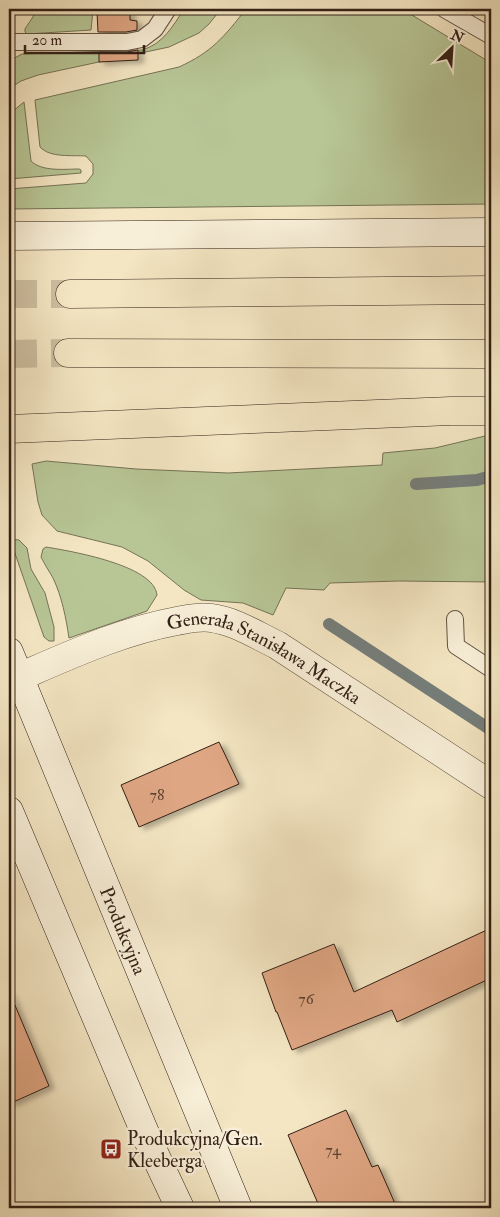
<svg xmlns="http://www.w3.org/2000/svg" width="500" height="1217" font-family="'IM FELL Double Pica',serif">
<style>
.green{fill:#b8c696;stroke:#757356}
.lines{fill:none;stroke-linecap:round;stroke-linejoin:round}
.stream{stroke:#757e7b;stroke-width:12}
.building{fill:#dfa683;stroke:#322016;filter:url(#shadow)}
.trunk-tunnel{stroke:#cdbea0;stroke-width:28;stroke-dasharray:28 14;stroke-linecap:butt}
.service-casing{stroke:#625241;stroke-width:18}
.minor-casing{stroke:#625241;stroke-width:29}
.secondary-casing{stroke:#322016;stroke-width:29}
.trunk-casing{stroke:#322016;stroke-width:29}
.service{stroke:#f8efd8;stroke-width:16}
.minor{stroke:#f8efd8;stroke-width:28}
.secondary{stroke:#f8efd8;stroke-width:28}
.trunk{stroke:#f4e6c3;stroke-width:28}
.labels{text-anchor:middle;stroke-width:5;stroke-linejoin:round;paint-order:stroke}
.number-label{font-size:16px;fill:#5d4231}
.street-label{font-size:19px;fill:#322016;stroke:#f8efd8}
.poi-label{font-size:19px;fill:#322016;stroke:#f8efd8;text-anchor:start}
</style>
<defs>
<filter id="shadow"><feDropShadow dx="5.5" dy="3" stdDeviation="2.5" flood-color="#0004"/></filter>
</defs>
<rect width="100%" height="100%" fill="#f4e6c3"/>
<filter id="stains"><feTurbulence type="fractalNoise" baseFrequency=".004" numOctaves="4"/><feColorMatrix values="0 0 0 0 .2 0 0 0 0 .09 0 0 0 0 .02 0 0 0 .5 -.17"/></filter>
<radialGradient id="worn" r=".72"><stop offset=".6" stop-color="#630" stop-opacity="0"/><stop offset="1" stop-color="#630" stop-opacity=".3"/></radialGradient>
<path class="green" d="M38,9H130L93,10L91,30L27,34L25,32V29Z
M184,9H221L209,24L199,33L169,47L38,75L21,81L9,89V61L22,54L142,50C163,44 173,26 184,9Z
M246,9H402L491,63V204L9,209V189L86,183L93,174V164L86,156C72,155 50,158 40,147L35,100L179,67C212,52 224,37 246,9Z
M24,102L31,161C42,172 65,169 79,169L81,170V173L9,179V120L13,111Z
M485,436H491V582L399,581L330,583L324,590L286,588L273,615L243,603L201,600L184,590L148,561L122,547L57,531L42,515L38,502L32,464L46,461L136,469L228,473L382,465L383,453L435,448Z
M10,539L19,540L27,548L31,569L45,593L54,627V641H49L44,637Z
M46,547C70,551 154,565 157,595L147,611L69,638C66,618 62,597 53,578C49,571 45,565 41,557L43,549Z"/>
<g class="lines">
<path class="stream" d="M416,484L477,480L491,476
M329,624L491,730"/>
</g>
<path class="building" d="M130,11V20L137,21V30L126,32H98L97,12Z
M138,50V60L99,62V52H127Z
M219,742L239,784L139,827L121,785Z
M491,928V978L397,1022L392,1010L292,1050L277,1012H276L262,973L334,944L354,992Z
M9,991L49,1086L9,1104Z
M346,1110L372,1167L378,1165L397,1208H320L288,1135Z"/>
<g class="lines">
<path class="trunk-tunnel" d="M9,294H70
M9,354L68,353"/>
<g class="service-casing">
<path id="service" d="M444,9L491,36
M9,42H127L142,39L155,29L168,9
M455,619L456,646L491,669"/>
</g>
<g class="minor-casing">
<g id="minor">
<path id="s1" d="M19,677C70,655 122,631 177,621C188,619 199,616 211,618C235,621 256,635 277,645L491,785"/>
</g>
</g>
<g class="secondary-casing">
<g id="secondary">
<path d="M9,236L491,232"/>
<path id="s2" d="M9,652L238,1208"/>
<path d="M9,811L148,1140L180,1208"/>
</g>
</g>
<g class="trunk-casing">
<path id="trunk" d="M70,294L491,290
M68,353L491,354
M9,429L451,411H491"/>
</g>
<use href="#service" class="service"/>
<use href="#minor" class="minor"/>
<use href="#secondary" class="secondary"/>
<use href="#trunk" class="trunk"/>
</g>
<defs>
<g id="bus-square" transform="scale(1.125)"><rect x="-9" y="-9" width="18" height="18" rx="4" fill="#8f2418" stroke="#f8efd8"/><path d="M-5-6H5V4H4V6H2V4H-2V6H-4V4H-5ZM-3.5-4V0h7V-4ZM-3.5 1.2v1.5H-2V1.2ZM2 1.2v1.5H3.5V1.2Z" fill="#fff"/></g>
</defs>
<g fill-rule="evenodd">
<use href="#bus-square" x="111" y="1149"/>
</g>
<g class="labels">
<g class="number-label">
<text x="157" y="800">78</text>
<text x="306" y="1004">76</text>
<text x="333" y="1155">74</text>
</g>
<g class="street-label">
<text dy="7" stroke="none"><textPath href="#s1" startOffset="265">Generała Stanisława Maczka</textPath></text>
<text dy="7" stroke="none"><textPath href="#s2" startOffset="301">Produkcyjna</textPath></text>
</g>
<g class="poi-label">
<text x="127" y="1145">Produkcyjna/Gen.<tspan x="127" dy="22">Kleeberga</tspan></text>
</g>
</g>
<rect width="500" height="1217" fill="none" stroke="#f4e6c3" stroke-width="30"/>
<rect x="10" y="10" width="480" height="1197" fill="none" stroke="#322016" stroke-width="2.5"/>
<rect x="15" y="15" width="470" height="1187" fill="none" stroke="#322016"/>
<g transform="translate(452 48) rotate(25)" stroke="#f8efd8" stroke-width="4" paint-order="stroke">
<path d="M0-4L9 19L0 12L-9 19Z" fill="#322016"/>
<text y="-8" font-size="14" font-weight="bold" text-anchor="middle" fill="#322016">N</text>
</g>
<path d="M25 45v8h119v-8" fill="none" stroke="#322016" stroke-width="2.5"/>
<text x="32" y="45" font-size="15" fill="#322016" stroke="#f8efd8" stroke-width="4" paint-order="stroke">20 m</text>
<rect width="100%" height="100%" filter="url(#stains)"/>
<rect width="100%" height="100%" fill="url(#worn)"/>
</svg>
